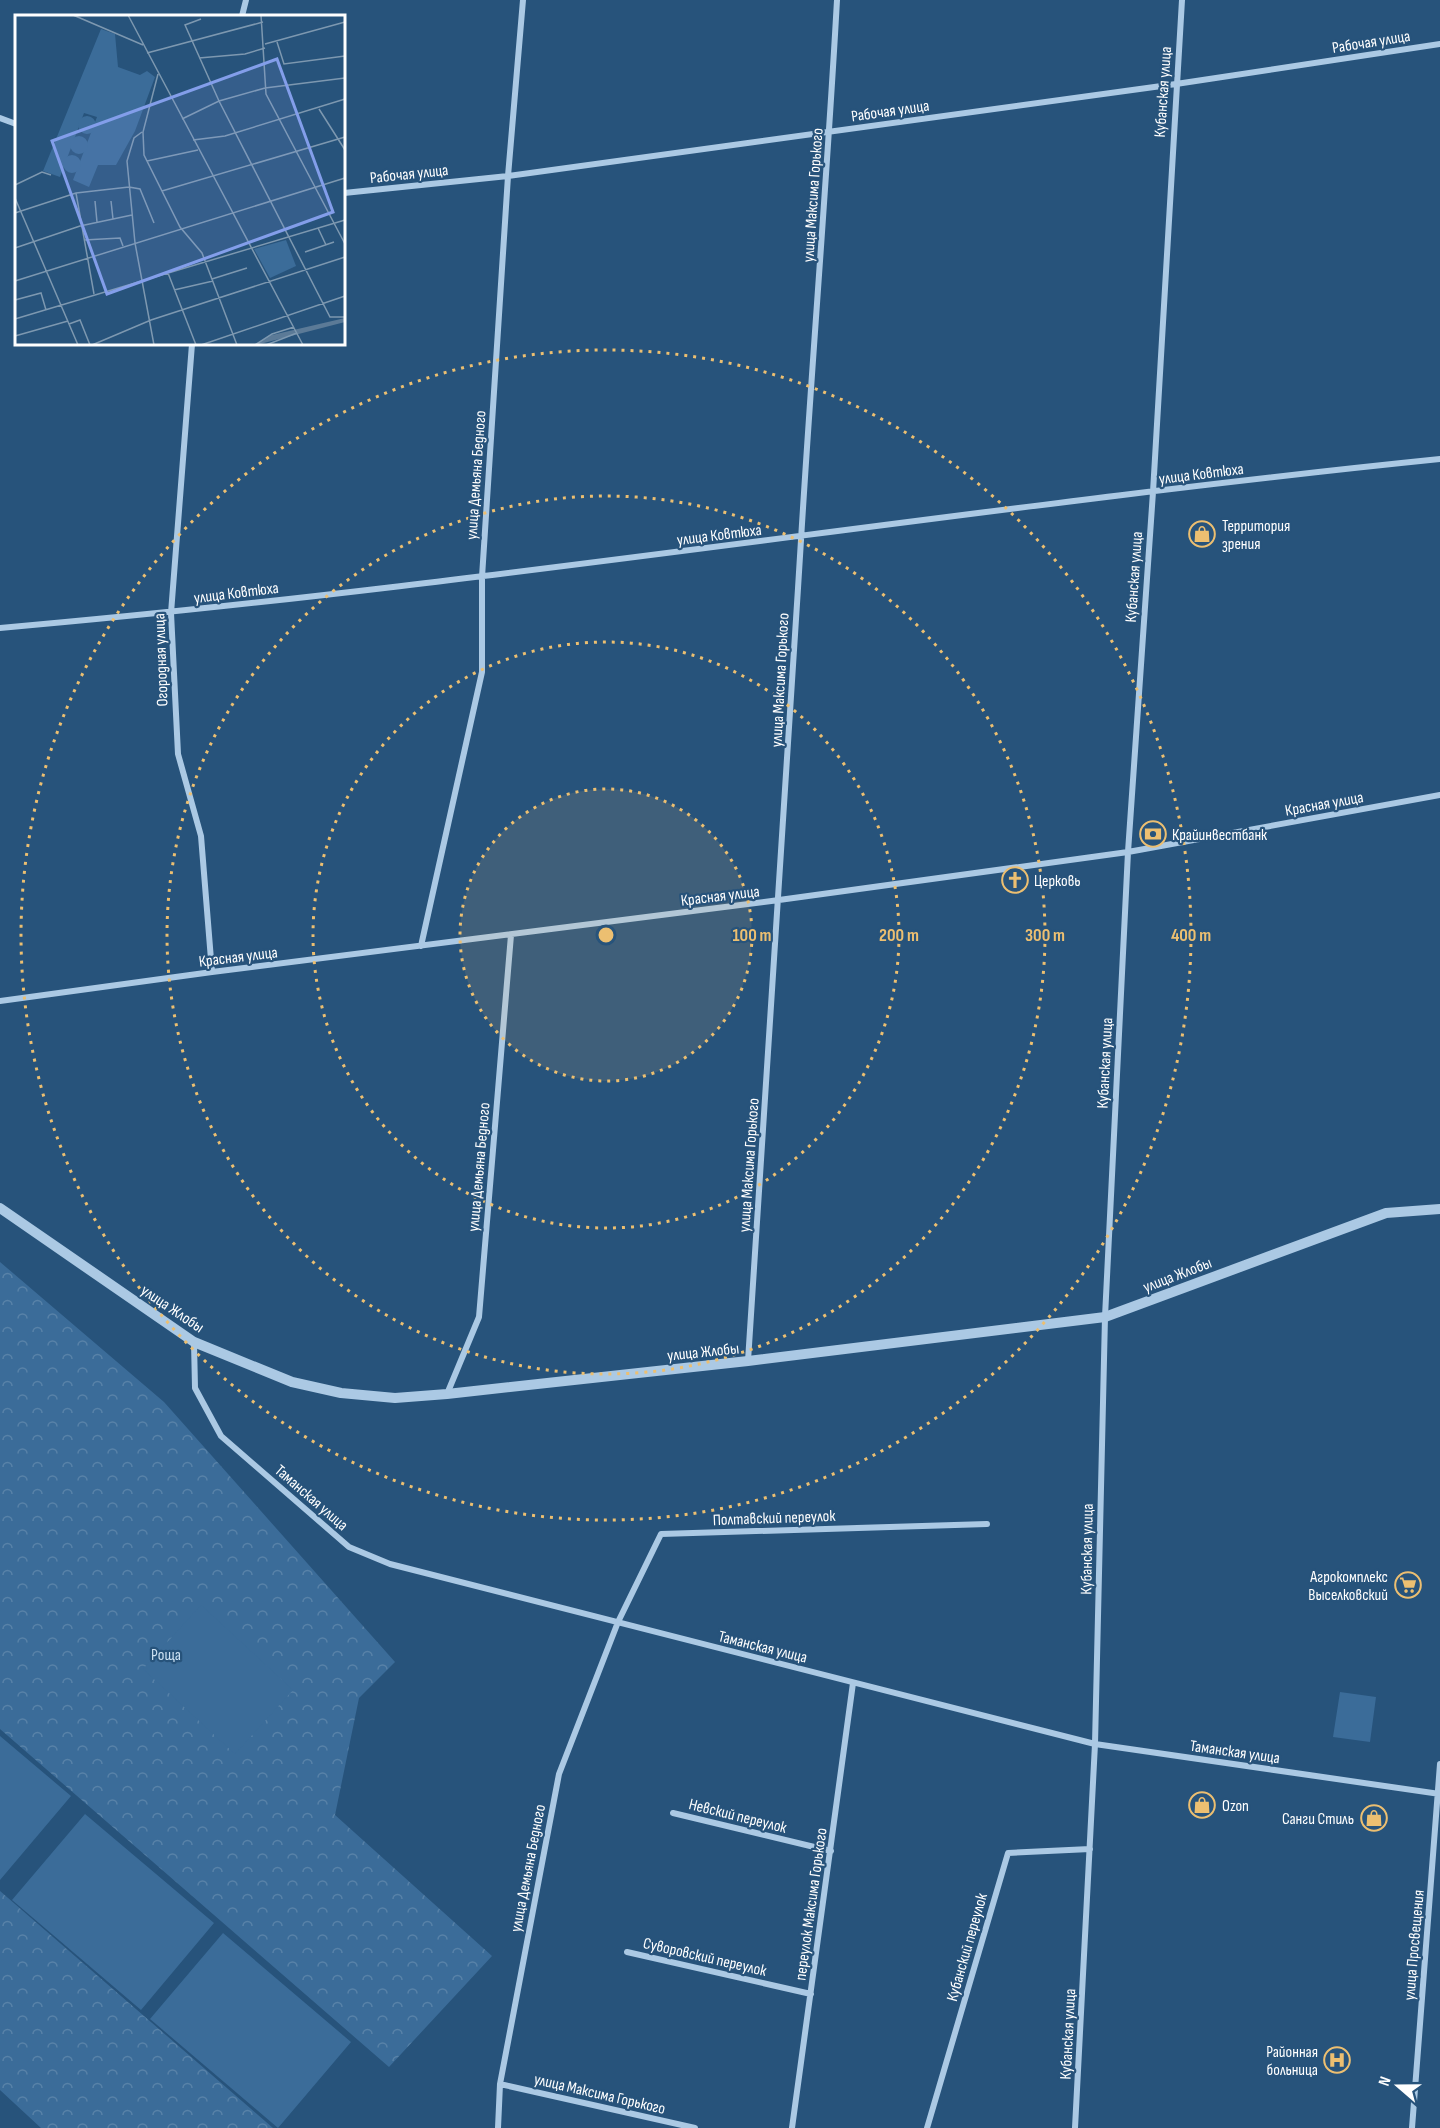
<svg xmlns="http://www.w3.org/2000/svg" width="1440" height="2128" font-family="'Sofia Sans Condensed',sans-serif">
<style>
.forest{fill:url(#forest-crowns)}
.pitch{fill:#3b6c99}
.lines{fill:none;stroke-linecap:round;stroke-linejoin:round}
.minor{stroke:#abc9e4;stroke-width:6}
.tertiary{stroke:#abc9e4;stroke-width:10}
.ring{fill:none;stroke:#ecbf71;stroke-width:3;stroke-dasharray:3 6}
.labels{text-anchor:middle;stroke-width:4.5;stroke-linejoin:round;paint-order:stroke}
.street-label{font-size:16px;fill:#fff;stroke:#27537b}
.poi-label{font-size:16px;fill:#fff;stroke:#27537b;text-anchor:start}
.park-label{font-size:16px;fill:#cee2f3;stroke:#27537b}
.inset-road{fill:none;stroke:#7d98b0;stroke-width:1.5}
.view{fill:#839eea;fill-opacity:0.15;stroke:#839eea;stroke-width:3}
.inset-edge{fill:none;stroke:#fff;stroke-width:3}
.centre{fill:#ecbf71;stroke:#27537b;stroke-width:3}
.ring-label{font-size:18px;text-anchor:middle;font-weight:bold;fill:#ecbf71;stroke:#27537b;stroke-width:4.5;stroke-linejoin:round;paint-order:stroke}
</style>
<defs>
<pattern id="forest-crowns" width="20" height="18" patternUnits="userSpaceOnUse" patternTransform="scale(1.5)"><rect width="20" height="18" fill="#3b6c99"/><path d="M2 6a3 3 0 1 1 6 0M12 15a3 3 0 1 1 6 0" fill="none" stroke="#5882a8"/></pattern>
</defs>
<rect width="100%" height="100%" fill="#27537b"/>
<path class="forest" d="M0,1262L164,1402L395,1662L359,1698L335,1815L492,1956L389,2067L0,1729Z
M0,1891L273,2128H41L0,2090Z"/>
<path class="pitch" d="M201,1605L293,1690L235,1754L143,1669Z
M1340,1692L1376,1697L1370,1742L1333,1737Z
M0,1736L71,1796L0,1880Z
M85,1814L214,1923L141,2010L12,1900Z
M223,1933L351,2042L278,2128L150,2019Z"/>
<g class="lines">
<path class="minor" d="M242,16L246,0
M0,118L16,124
M344,193L508,176L1176,84L1440,44
M192,344L171,613L178,754L201,836L212,972
M0,628C482,586 959,508 1440,459
M421,946L482,672V577L508,176L523,0
M0,1001L212,972L779,900L1128,852L1440,795
M194,1342L195,1388L221,1436L349,1547L390,1564L1095,1744L1440,1794
M748,1361C766,1088 784,814 801,540C812,360 827,180 837,0
M447,1394L479,1317L511,935
M673,1813L831,1851
M627,1952L811,1994
M500,2084L695,2128
M498,2128L500,2084L559,1774L618,1622L661,1534L987,1524
M792,2128L853,1683
M927,2128L1008,1853L1090,1849
M1075,2128L1095,1744L1105,1317L1128,852L1153,492L1182,0
M1412,2128L1440,1764"/>
<path class="tertiary" d="M0,1208L194,1342L292,1382L341,1393L395,1398L447,1394L748,1361L1105,1317L1386,1213L1440,1209"/>
</g>
<circle cx="606" cy="935" r="146" fill="#ecbf71" fill-opacity=".12"/>
<g class="ring">
<circle cx="606" cy="935" r="146"/>
<circle cx="606" cy="935" r="293"/>
<circle cx="606" cy="935" r="439"/>
<circle cx="606" cy="935" r="585"/>
</g>
<defs>
<g id="shop-ring" transform="scale(1.35)"><circle r="9.5" fill="#27537b" stroke="#ecbf71" stroke-width="1.5"/><path d="M-5-2.5h2.3a2.7 3.5 0 0 1 5.4 0H5L5.5 6h-11ZM-1.5-2.5h3a1.5 2.3 0 0 0-3 0Z" fill="#ecbf71"/></g>
<g id="bank-ring" transform="scale(1.35)"><circle r="9.5" fill="#27537b" stroke="#ecbf71" stroke-width="1.5"/><path d="M-6-4H6V4H-6ZM0-2.3a2.3 2.3 0 1 0 0 4.6a2.3 2.3 0 1 0 0-4.6Z" fill="#ecbf71"/></g>
<g id="church-ring" transform="scale(1.35)"><circle r="9.5" fill="#27537b" stroke="#ecbf71" stroke-width="1.5"/><path d="M-1.2-6h2.4v3.5h3.3v2.4h-3.3V6h-2.4V-.1h-3.3v-2.4h3.3Z" fill="#ecbf71"/></g>
<g id="supermarket-ring" transform="scale(1.35)"><circle r="9.5" fill="#27537b" stroke="#ecbf71" stroke-width="1.5"/><path d="M-6-5.5h2.5l.6 2H6L4.5 2H-2.5L-4.4-4H-6ZM-1.5 3.2a1.3 1.3 0 1 0 .1 0ZM3 3.2a1.3 1.3 0 1 0 .1 0Z" fill="#ecbf71"/></g>
<g id="hospital-ring" transform="scale(1.35)"><circle r="9.5" fill="#27537b" stroke="#ecbf71" stroke-width="1.5"/><path d="M-5-5h3v3.5h4V-5h3V5h-3V1.5h-4V5h-3Z" fill="#ecbf71"/></g>
</defs>
<g fill-rule="evenodd">
<use href="#shop-ring" x="1202" y="534"/>
<use href="#bank-ring" x="1153" y="834"/>
<use href="#church-ring" x="1015" y="880"/>
<use href="#supermarket-ring" x="1408" y="1585"/>
<use href="#shop-ring" x="1202" y="1805"/>
<use href="#shop-ring" x="1374" y="1818"/>
<use href="#hospital-ring" x="1337" y="2060"/>
</g>
<g class="labels">
<g class="street-label">
<text transform="translate(1371 41) rotate(-9)" y="6">Рабочая улица</text>
<text transform="translate(1162 92) rotate(-86)" y="6">Кубанская улица</text>
<text transform="translate(890 110) rotate(-8)" y="6">Рабочая улица</text>
<text transform="translate(409 173) rotate(-6)" y="6">Рабочая улица</text>
<text transform="translate(812 195) rotate(-86)" y="6">улица Максима Горького</text>
<text transform="translate(1201 473) rotate(-7)" y="6">улица Ковтюха</text>
<text transform="translate(475 475) rotate(-86)" y="6">улица Демьяна Бедного</text>
<text transform="translate(719 534) rotate(-7)" y="6">улица Ковтюха</text>
<text transform="translate(1133 577) rotate(-86)" y="6">Кубанская улица</text>
<text transform="translate(236 592) rotate(-7)" y="6">улица Ковтюха</text>
<text transform="translate(160 660) rotate(-92)" y="6">Огородная улица</text>
<text transform="translate(779 680) rotate(-87)" y="6">улица Максима Горького</text>
<text transform="translate(1324 803) rotate(-10)" y="6">Красная улица</text>
<text transform="translate(720 895) rotate(-7)" y="6">Красная улица</text>
<text transform="translate(238 956) rotate(-7)" y="6">Красная улица</text>
<text transform="translate(1104 1063) rotate(-87)" y="6">Кубанская улица</text>
<text transform="translate(748 1165) rotate(-86)" y="6">улица Максима Горького</text>
<text transform="translate(478 1167) rotate(-85)" y="6">улица Демьяна Бедного</text>
<text transform="translate(1177 1274) rotate(-21)" y="6">улица Жлобы</text>
<text transform="translate(173 1308) rotate(34)" y="6">улица Жлобы</text>
<text transform="translate(703 1351) rotate(-6)" y="6">улица Жлобы</text>
<text transform="translate(312 1497) rotate(41)" y="6">Таманская улица</text>
<text transform="translate(774 1517) rotate(-2)" y="6">Полтавский переулок</text>
<text transform="translate(1086 1549) rotate(-89)" y="6">Кубанская улица</text>
<text transform="translate(763 1646) rotate(14)" y="6">Таманская улица</text>
<text transform="translate(1235 1751) rotate(8)" y="6">Таманская улица</text>
<text transform="translate(738 1815) rotate(14)" y="6">Невский переулок</text>
<text transform="translate(527 1868) rotate(-79)" y="6">улица Демьяна Бедного</text>
<text transform="translate(810 1904) rotate(-82)" y="6">переулок Максима Горького</text>
<text transform="translate(1413 1945) rotate(-85)" y="6">улица Просвещения</text>
<text transform="translate(966 1947) rotate(-74)" y="6">Кубанский переулок</text>
<text transform="translate(705 1956) rotate(13)" y="6">Суворовский переулок</text>
<text transform="translate(1067 2034) rotate(-87)" y="6">Кубанская улица</text>
<text transform="translate(600 2093) rotate(13)" y="6">улица Максима Горького</text>
</g>
<g class="poi-label">
<text x="1222" y="531">Территория<tspan x="1222" dy="18">зрения</tspan></text>
<text x="1172" y="840">Крайинвестбанк</text>
<text x="1034" y="886">Церковь</text>
<text x="1388" y="1582" text-anchor="end">Агрокомплекс<tspan x="1388" dy="18">Выселковский</tspan></text>
<text x="1222" y="1811">Ozon</text>
<text x="1354" y="1824" text-anchor="end">Санги Стиль</text>
<text x="1318" y="2057" text-anchor="end">Районная<tspan x="1318" dy="18">больница</tspan></text>
</g>
<g class="park-label">
<text x="166" y="1660">Роща</text>
</g>
</g>
<g transform="translate(15 15)">
<rect width="330" height="330" fill="#27537b"/>
<path d="M86,14L100,19L103,52L125,60L132,56L140,62L120,116L101,150H83L74,172L58,165L82,102L69,98L45,162L28,156Z" fill="#3b6c99"/>
<path d="M271,225L281,251L255,263L239,234Z" fill="#3b6c99"/>
<path d="M63 110a9 9 0 1 1 18 0a9 9 0 1 1-18 0ZM55 130a9 9 0 1 1 18 0a9 9 0 1 1-18 0ZM48 149a9 9 0 1 1 18 0a9 9 0 1 1-18 0Z" fill="#3b6c99"/>
<path d="M330,303V307L241,330L257,320Z" fill="#5b7a97"/>
<path class="inset-road" d="M58,0L128,30M113,0L288,330M246,0L251,79L330,229M186,4L170,10L204,86L315,302H330M262,27L269,49L330,41M250,29L330,7M132,38L248,7M184,43L230,39L250,33M143,59L128,117L129,140L165,212L187,238L222,330M304,94L330,135M167,104L204,86L250,73L330,63M127,117L119,123L112,146L120,228L139,330M178,125L210,121L330,84M132,146L183,135M0,170L27,157L36,160M147,176L330,122M61,178L79,279M0,183L63,330M80,186L82,207M96,186L98,204M0,198L61,178L114,172L125,174L139,208M303,213L311,230M69,225L105,223L108,231M0,233L65,211L117,200M290,237L319,227M153,258L181,330M197,264L232,253M0,266L330,163M159,275L198,266M0,285L26,278L31,295M0,304L330,205M54,309L65,305L75,330M0,321L53,306M77,330L136,305L330,242M186,330L330,281M240,330L257,319L279,312M251,330L282,318"/>
<path class="view" d="M262,44L318,197L92,279L37,126Z"/>
<rect width="330" height="330" class="inset-edge"/>
</g>
<circle cx="606" cy="935" r="9" class="centre"/>
<g class="ring-label">
<text x="752" y="941">100 m</text>
<text x="899" y="941">200 m</text>
<text x="1045" y="941">300 m</text>
<text x="1191" y="941">400 m</text>
</g>
<g transform="translate(1398 2086) rotate(290)" stroke="#27537b" stroke-width="4.5" paint-order="stroke">
<path d="M0-4.5L10 22L0 15L-10 22Z" fill="#ffffff"/>
<text y="-9" font-size="16" font-weight="bold" text-anchor="middle" fill="#ffffff">N</text>
</g>
</svg>
